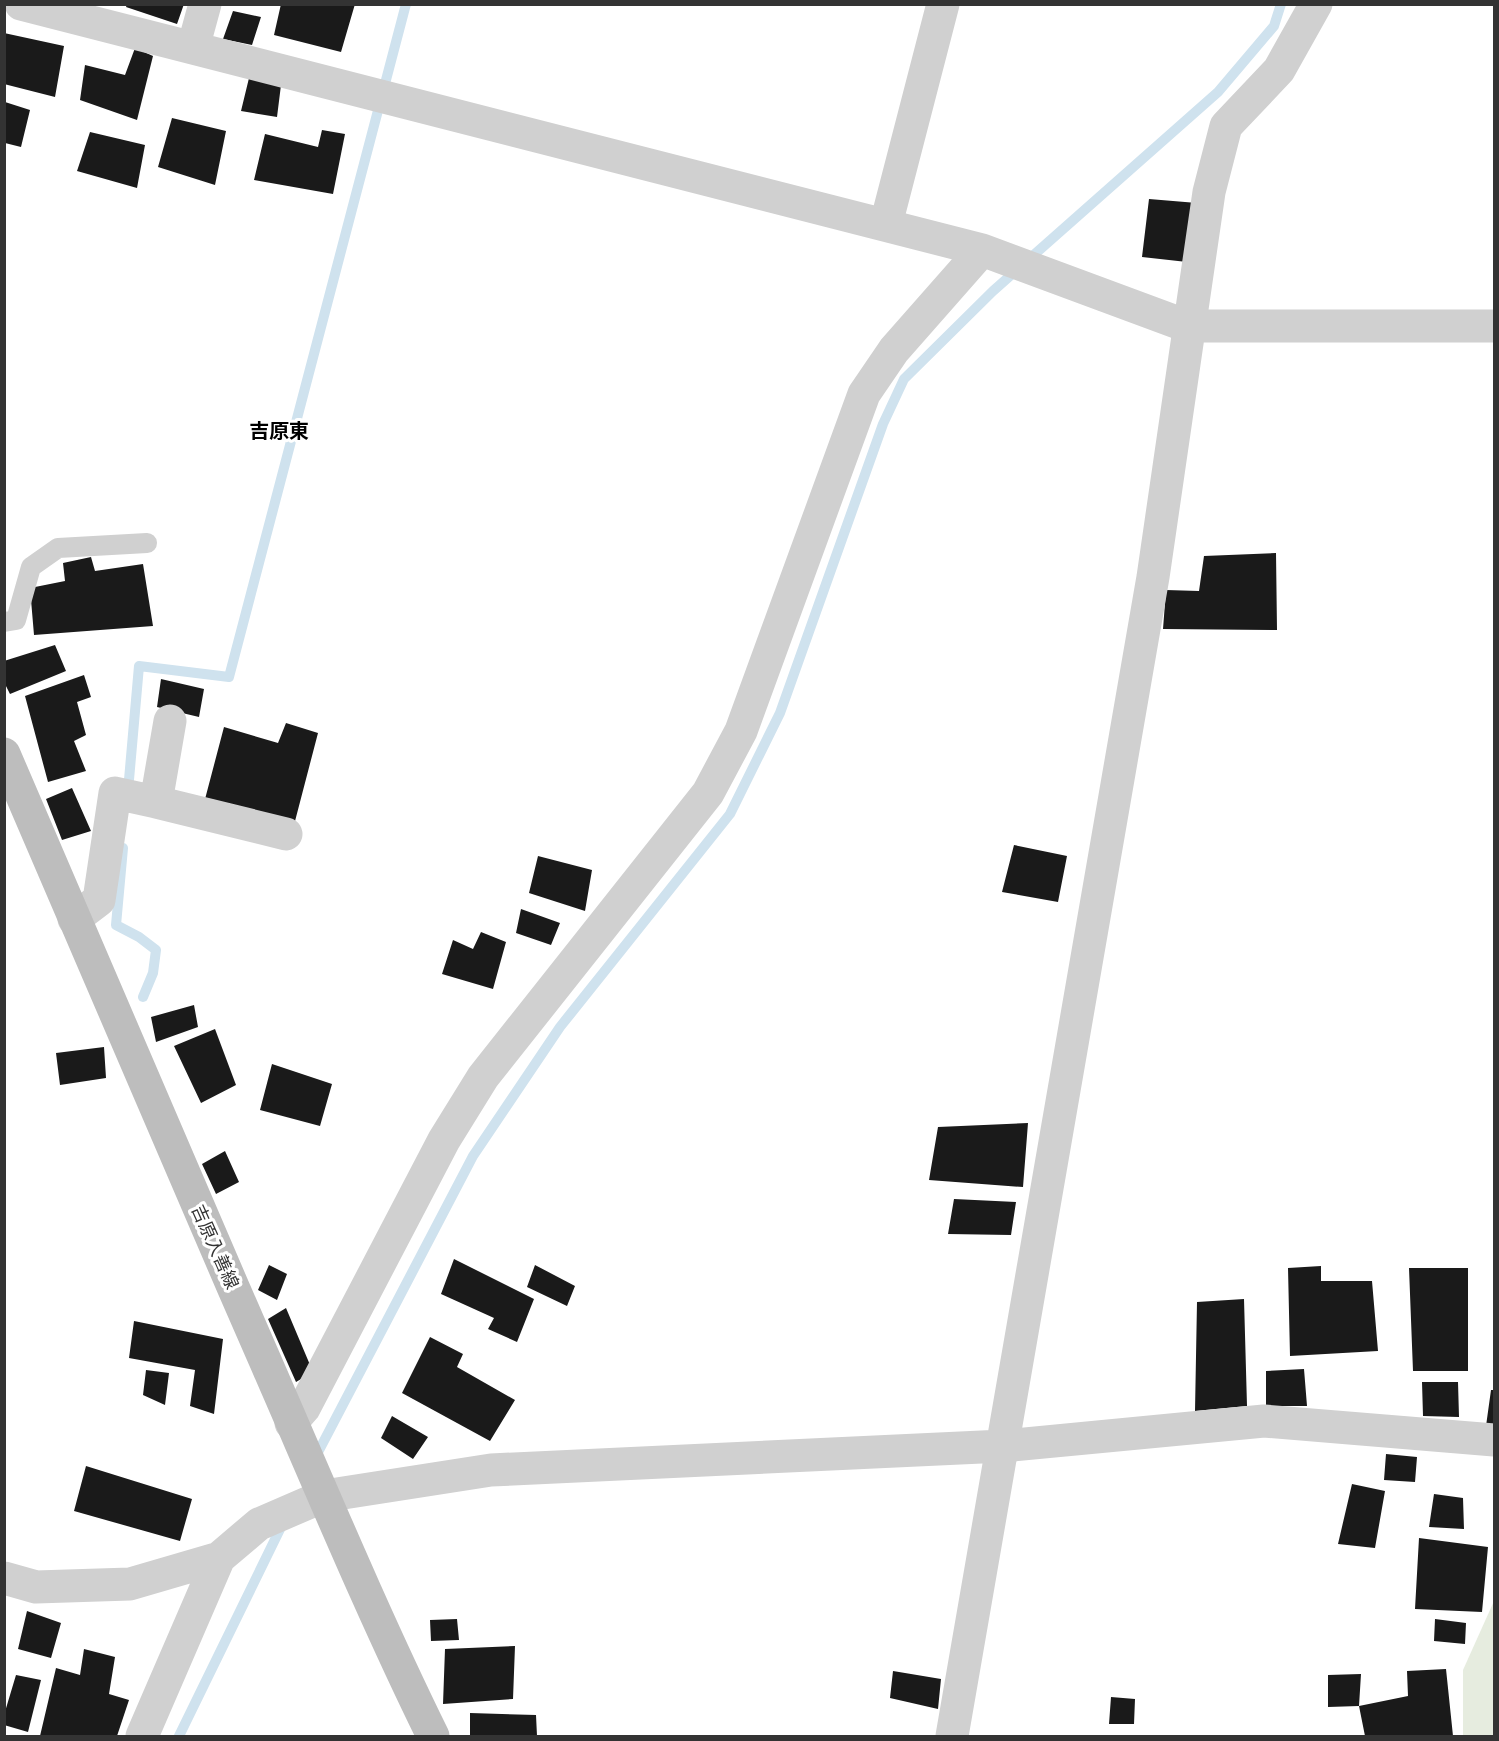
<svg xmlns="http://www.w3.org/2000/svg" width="1499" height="1741" font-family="Inter,'Noto Sans JP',sans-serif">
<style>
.green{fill:#e6ecdf}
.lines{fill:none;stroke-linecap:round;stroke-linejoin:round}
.stream{stroke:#cfe2ee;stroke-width:10}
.building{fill:#1a1a1a}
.service{stroke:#d0d0d0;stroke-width:20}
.minor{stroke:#d0d0d0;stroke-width:33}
.secondary{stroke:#bdbdbd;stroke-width:33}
.labels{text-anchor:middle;stroke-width:6;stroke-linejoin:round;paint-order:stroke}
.street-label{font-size:18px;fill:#333;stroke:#fff}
.neighbourhood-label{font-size:20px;font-weight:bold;fill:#000;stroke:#fff}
</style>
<rect width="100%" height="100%" fill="#fff"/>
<path class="green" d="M1494,1601V1736H1463V1670Z"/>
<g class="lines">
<path class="stream" d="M128,791L139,666L229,677L406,4
M123,848L116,925L139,937L156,950L153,973L143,997
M315,1458L473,1156L560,1027L730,814L780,713L883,424L904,379L993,291L1218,92L1274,26L1281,4
M179,1736L283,1523"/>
</g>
<path class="building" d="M127,4H184L177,24L126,7Z
M281,4H355L341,52L274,35Z
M233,11L261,17L252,45L223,39Z
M4,33L64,46L55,97L4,84Z
M135,48L153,56L137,120L80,100L85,65L125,75Z
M249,78L281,85L277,117L241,111Z
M5,102L30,110L21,147L5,143Z
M172,118L226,131L215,185L158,167Z
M322,130L345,134L333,194L254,180L265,134L318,147Z
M90,132L145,145L137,188L77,171Z
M1149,199L1197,203L1187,262L1142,257Z
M1276,553L1277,630L1163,629L1166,590L1199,591L1204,556Z
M91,557L95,571L143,564L153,626L34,635L30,588L65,581L63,563Z
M55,645L66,671L10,694L4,682V661Z
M84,675L91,697L77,702L86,735L74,741L86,771L48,782L25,696Z
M161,679L204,689L199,717L157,707Z
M286,723L318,733L294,825L204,803L224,727L278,743Z
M72,788L91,831L62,840L46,799Z
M1014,845L1067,856L1058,902L1002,892Z
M538,856L592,870L585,911L529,893Z
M521,909L560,923L551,945L516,933Z
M481,932L506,942L493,989L442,974L453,940L473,949Z
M194,1005L198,1027L156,1042L151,1017Z
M215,1029L236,1085L201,1103L174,1046Z
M104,1047L106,1078L60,1085L56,1053Z
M272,1064L332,1084L320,1126L260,1110Z
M1028,1123L1023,1187L929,1180L938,1127Z
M225,1151L239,1182L216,1194L202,1164Z
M954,1199L1016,1202L1011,1235L948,1234Z
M454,1259L534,1299L517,1342L488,1329L494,1318L441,1294Z
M269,1265L287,1274L277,1300L258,1290Z
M535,1265L575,1286L567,1306L527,1287Z
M1321,1266V1281H1372L1378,1351L1290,1356L1288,1268Z
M1409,1268H1468V1371H1413Z
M1244,1299L1247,1406L1195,1411L1197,1302Z
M286,1308L313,1372L296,1382L268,1319Z
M134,1321L223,1339L214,1414L190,1406L195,1370L129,1358Z
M430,1337L463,1354L457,1367L515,1400L490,1441L402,1393Z
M1304,1369L1307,1406H1266V1371Z
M146,1370L169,1373L165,1405L143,1395Z
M1422,1382H1458L1459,1417L1423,1416Z
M1491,1390H1494V1427L1486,1426Z
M392,1416L428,1437L413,1459L381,1438Z
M1386,1454L1417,1457L1415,1482L1384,1480Z
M86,1466L192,1499L180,1541L74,1511Z
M1352,1484L1385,1491L1375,1548L1338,1544Z
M1434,1494L1463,1498L1464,1529L1429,1527Z
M1419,1538L1488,1547L1482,1612L1415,1609Z
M27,1611L61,1623L51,1658L18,1649Z
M457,1619L459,1640L431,1641L430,1620Z
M1435,1619L1466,1623L1465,1644L1434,1641Z
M515,1646L513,1699L443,1704L445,1649Z
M84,1649L115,1657L109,1694L129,1700L117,1736H40L56,1668L80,1675Z
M1446,1669L1453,1736H1365L1359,1706L1408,1696L1407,1671Z
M893,1671L941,1679L938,1709L890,1698Z
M1361,1674L1359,1706L1328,1707V1675Z
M16,1675L41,1680L28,1732L4,1725V1715Z
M1111,1697L1135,1699L1134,1724H1109Z
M470,1713L536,1715L537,1736H470Z"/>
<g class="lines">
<path class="service" d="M4,622L16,620L31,567L58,548L147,543"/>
<path class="minor" d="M21,4L982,250L1187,326H1494
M193,48L205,4
M886,224L943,4
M156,802L286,834
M74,919L99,900L115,793L156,802L170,721
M291,1423L304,1408L444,1140L483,1077L708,793L741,731L864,394L894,350L982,250
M4,1578L36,1587L130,1584L219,1558L259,1524L324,1496L491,1470L1003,1446L1264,1421L1494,1440
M142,1736L219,1558
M952,1736L1153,577L1209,192L1226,126L1279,70L1316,4"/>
<path class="secondary" d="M4,754C90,955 176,1157 264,1358C319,1484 372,1612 433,1736"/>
</g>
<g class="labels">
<g class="street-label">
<text transform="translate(215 1247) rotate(66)" y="6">吉原入善線</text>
</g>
<g class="neighbourhood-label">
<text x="279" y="438">吉原東</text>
</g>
</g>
<rect width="1499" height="1741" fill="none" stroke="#333333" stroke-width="12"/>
</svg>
